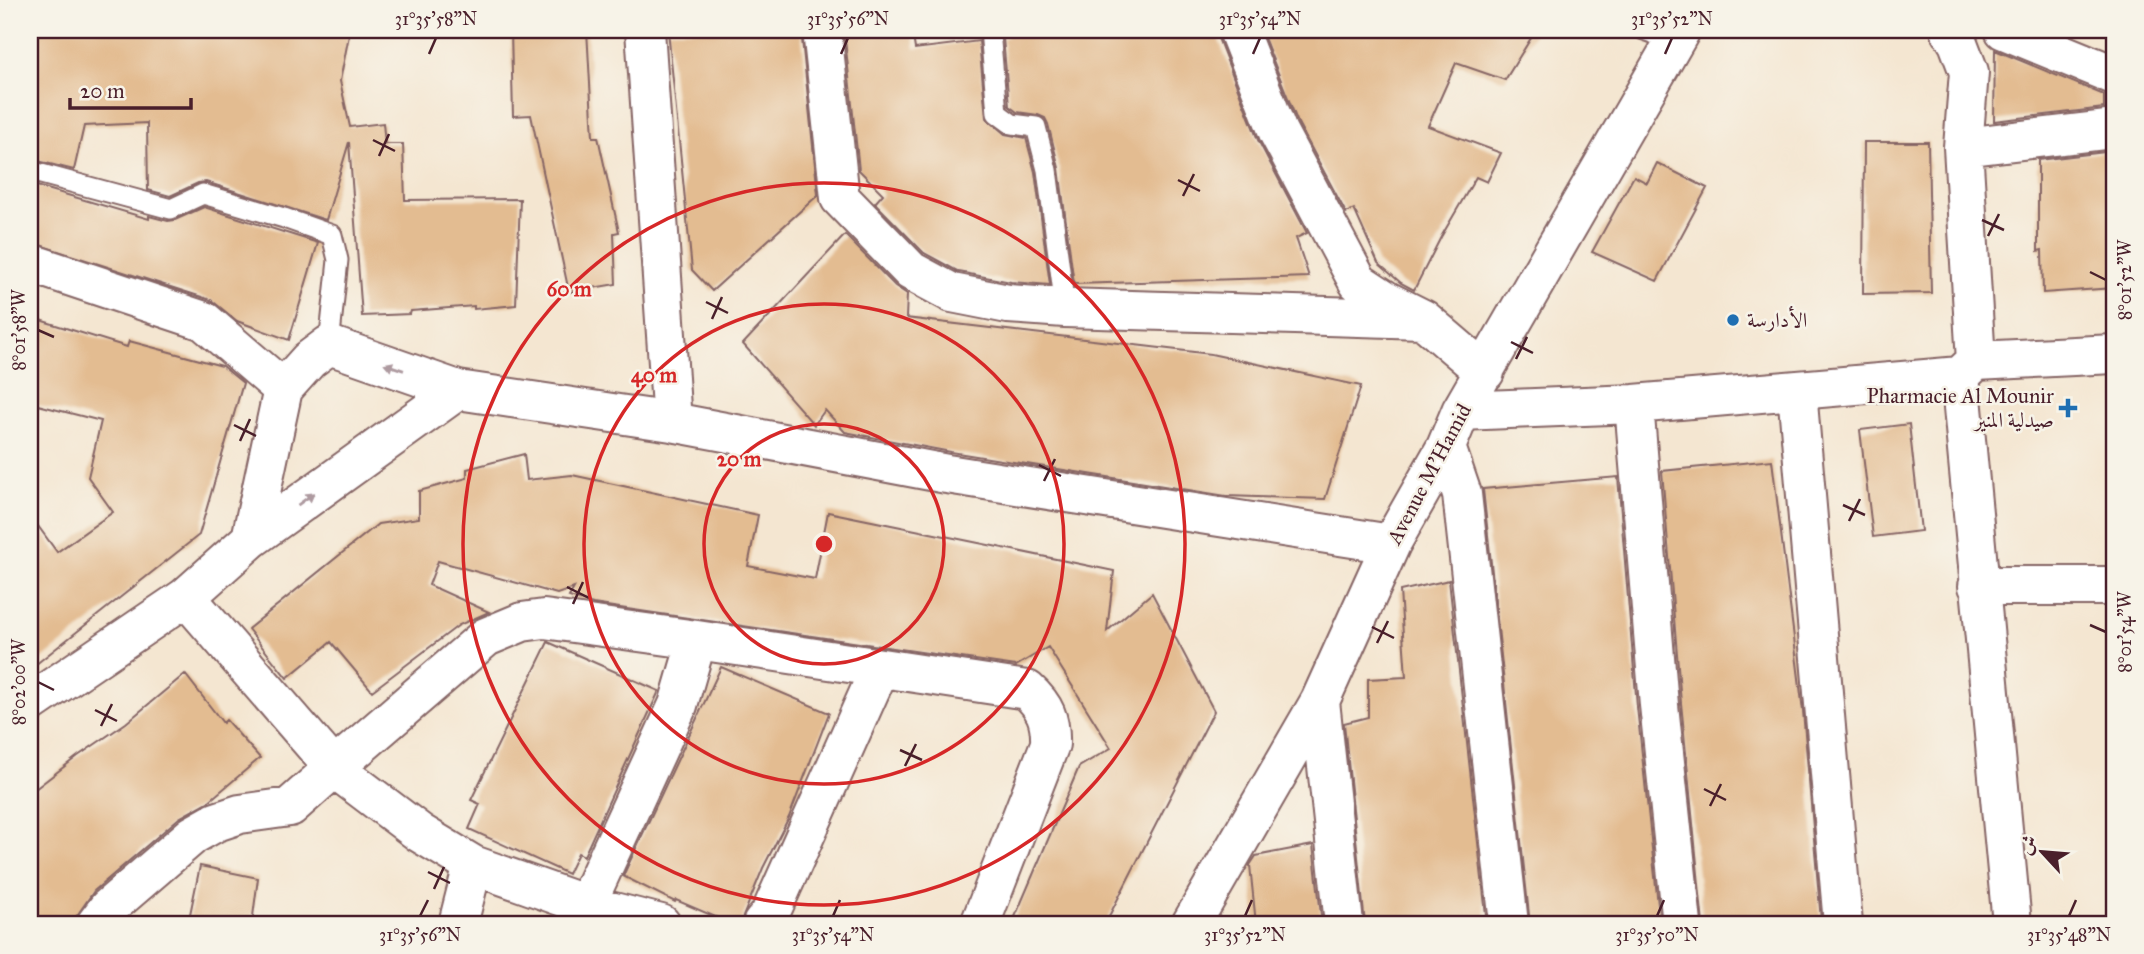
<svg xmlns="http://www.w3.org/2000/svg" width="2144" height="954" font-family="'IM FELL Great Primer',Amiri,serif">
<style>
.building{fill:#e3bc91}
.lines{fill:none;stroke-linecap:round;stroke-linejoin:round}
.service-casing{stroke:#866565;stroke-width:23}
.minor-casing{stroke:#866565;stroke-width:42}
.service{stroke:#fff;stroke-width:19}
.minor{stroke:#fff;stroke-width:38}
.oneway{fill:#ae9aa0}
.ticks{fill:none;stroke:#4a1f2b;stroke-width:2.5}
.ring{fill:none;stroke:#d62828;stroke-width:3.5}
.poi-dot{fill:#1f6fb2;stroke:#f7f3e8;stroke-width:2.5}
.labels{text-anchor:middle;stroke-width:5;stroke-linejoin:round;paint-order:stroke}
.poi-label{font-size:21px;fill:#4a1f2b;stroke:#f7f3e8;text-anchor:start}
.street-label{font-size:21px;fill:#4a1f2b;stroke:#f7f3e8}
.centre{fill:#d62828;stroke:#f7f3e8;stroke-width:3.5}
.ring-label{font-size:21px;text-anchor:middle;font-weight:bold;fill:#d62828;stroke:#f7f3e8;stroke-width:5;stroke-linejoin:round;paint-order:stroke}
.neatline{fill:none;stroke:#4a1f2b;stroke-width:2.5}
.ticks-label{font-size:18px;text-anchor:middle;fill:#4a1f2b}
</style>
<rect width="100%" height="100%" fill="#f7f3e8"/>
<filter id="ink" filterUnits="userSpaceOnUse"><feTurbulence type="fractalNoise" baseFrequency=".0143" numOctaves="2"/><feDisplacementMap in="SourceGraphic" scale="14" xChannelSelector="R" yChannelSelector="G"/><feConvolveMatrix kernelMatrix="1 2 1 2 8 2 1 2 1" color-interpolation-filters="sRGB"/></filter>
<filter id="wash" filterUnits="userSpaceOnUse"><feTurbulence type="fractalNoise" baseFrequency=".00686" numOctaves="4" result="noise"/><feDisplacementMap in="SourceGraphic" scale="28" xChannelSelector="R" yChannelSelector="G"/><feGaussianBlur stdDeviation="1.57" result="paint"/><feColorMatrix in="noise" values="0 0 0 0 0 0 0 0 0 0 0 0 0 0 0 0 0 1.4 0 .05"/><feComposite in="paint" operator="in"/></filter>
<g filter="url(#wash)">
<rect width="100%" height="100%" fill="#f4e6d1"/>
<g id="blocks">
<path class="building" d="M35,30H350L340,81L350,127L383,123L385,144H403L405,200L520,199L516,305L474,309V306L411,311L410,314L362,316L349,142L326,220L206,182L198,183L170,196L148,190L147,123L84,126L74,170L30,159V68Z
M511,30H587L593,137H598L619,232L614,233L616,284L569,292L531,115L513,116Z
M668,30H801L818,195L712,291L692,270Z
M844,30H912L915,49L979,41L986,118L1005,134L1026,138L1035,172L1050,285L1011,282L959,272L924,253L875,203L883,194L859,170Z
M1007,30H1217L1218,38L1258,140L1307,233L1296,238L1309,277L1074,284L1059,168L1048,124L1045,118L1038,115L1017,112L1009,106L1003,38L1007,37Z
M1261,30H1536L1505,80L1456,63L1428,126L1501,153L1487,182L1476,177L1441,237L1414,290L1401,283L1378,263L1354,209L1346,213L1298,123Z
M1995,50L2104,95V108L1994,121Z
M1864,142H1928L1931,293L1863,294Z
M2114,151V288L2043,293L2042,250L2038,251V160Z
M1657,163L1707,188L1657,281L1592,252L1634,176L1647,183Z
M30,184L149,219V216L168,221L175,220L204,207L318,243L289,340L237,321L211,300L30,242Z
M845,235L895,286L907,294L906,318L1211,354L1361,386L1325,499L1226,496L951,452L845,432L825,410L814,425L743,344Z
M30,317L127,347L129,341L222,366L243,383L199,535L30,669V515L57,552L113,512L88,477L101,421L30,403Z
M1909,424L1921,531L1873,537L1860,430Z
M524,454L527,480L572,475L758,515L748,566L815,579L828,512L1114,571L1107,631L1152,593L1214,711L1105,924H1012L1079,767L1111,748L1048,647L1016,666L593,604L569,597L574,588L557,594L438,561L429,585L489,612L459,625L372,691L331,642L287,678L248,629L378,524L419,518V491L467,478V469Z
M1772,460L1803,711L1821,921L1794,924H1703L1681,703L1662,471Z
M1618,477L1637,707L1660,924H1530L1483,489Z
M1449,580L1487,924H1365L1344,723L1368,717V679L1406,677L1400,591Z
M548,642L659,691L584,856L578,853L568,874L469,829L480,804L471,800Z
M721,667L829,713L789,817L763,868L740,924H732L676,900L675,902L623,876Z
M185,674L223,723L226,720L260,758L208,802L179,818L94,891L76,917L65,924H30V793L78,756L126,723Z
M1313,845L1322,924H1256L1250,865L1256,856Z
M200,866L258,878L252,924H188Z"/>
</g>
</g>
<g filter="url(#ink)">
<use href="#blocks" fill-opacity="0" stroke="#866565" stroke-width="2"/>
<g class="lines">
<g class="service-casing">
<path id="service" d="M990,30L997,113L1012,124L1036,127L1047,170L1065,308
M1644,30L1675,41
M30,171L171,209L203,194L284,218L332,235L338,260L329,345"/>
</g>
<g class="minor-casing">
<path id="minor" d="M645,30L672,422
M822,30L840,198L911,271L952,293L1008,304L1065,308L1423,319
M1238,30L1278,132L1358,282L1387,301L1423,319L1485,372
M1950,30L1958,43L1969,72L1963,147L1976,361
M2004,30L2114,75
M1963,147L2114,129
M30,263L204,321L283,389
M1960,376L2012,924
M1797,391L1843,924
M1634,404L1659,705L1682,924
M1461,411L1634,404L1960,376L1976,361L2114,354
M1446,447L1462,494L1509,924
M251,539L283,389L309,360L329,345L458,390L672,422L947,474L1391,544
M1978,586H2114
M186,597L334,768L486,637L522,622L544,619L697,640L1027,690C1045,706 1051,720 1050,744L980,924
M1320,701L1344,924
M30,703L186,597L251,539L458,390
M586,905L678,705L697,640
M96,924L108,908L193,835L216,822L240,814L290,807L334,768L420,833L473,865L586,905L661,924
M458,924L473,865
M762,924L770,914L880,668
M1191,924L1320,701L1391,544L1446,447L1461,411L1681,30"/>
</g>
<use href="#service" class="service"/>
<use href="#minor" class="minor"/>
</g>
<defs><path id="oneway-solid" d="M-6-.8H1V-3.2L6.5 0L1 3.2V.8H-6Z" transform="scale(1.75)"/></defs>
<g class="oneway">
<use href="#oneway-solid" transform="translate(394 367) rotate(-161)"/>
<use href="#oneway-solid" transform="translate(306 499) rotate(-36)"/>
</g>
</g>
<path class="ticks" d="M429,54L436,38M841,54L848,38M1253,54L1260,38M1665,54L1672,38M373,140L395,151M379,156L389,134M1178,180L1200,191M1183,196L1194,174M1982,220L2004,230M1988,236L1999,214M2090,272L2106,280M706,302L728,313M712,319L722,297M38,330L54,337M1511,342L1533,353M1516,359L1527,337M234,425L256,436M240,441L250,419M1039,465L1061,476M1044,481L1055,459M1843,505L1865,515M1849,521L1860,499M567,587L589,598M573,604L583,582M2090,625L2106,632M1372,627L1394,638M1377,643L1388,621M38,682L54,690M95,710L117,721M101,726L112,704M900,750L922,760M905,766L916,744M1704,789L1726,800M1710,806L1721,784M428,872L450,883M434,889L444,867M420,916L428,900M833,916L840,900M1245,916L1252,900M1657,916L1664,900M2069,916L2076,900"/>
<g class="ring">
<circle cx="824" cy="544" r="120"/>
<circle cx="824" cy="544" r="240"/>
<circle cx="824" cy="544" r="361"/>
</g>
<g class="poi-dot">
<circle cx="1733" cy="320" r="7"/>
<path d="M2064.5 397.5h7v7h7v7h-7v7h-7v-7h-7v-7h7z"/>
</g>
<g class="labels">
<g class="poi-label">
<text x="1747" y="327">الأدارسة</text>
<text x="2054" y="403" text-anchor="end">Pharmacie Al Mounir<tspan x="2054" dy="24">صيدلية المنير</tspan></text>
</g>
<g class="street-label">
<text transform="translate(1429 474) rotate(-62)" y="7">Avenue M'Hamid</text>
</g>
</g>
<circle cx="824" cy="544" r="10" class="centre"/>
<g class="ring-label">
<text x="569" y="296">60 m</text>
<text x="654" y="382">40 m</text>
<text x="739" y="466">20 m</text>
</g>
<rect width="2144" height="954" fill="none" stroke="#f7f3e8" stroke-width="77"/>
<g transform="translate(2042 852) rotate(296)" stroke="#f7f3e8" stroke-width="5" paint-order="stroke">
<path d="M0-5L12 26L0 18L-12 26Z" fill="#4a1f2b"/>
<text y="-10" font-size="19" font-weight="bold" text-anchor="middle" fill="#4a1f2b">ش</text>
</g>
<path d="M70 98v10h121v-10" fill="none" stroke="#4a1f2b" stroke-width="3.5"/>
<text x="80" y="98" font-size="21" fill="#4a1f2b" stroke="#f7f3e8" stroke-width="5" paint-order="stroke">20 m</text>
<rect x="38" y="38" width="2068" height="878" class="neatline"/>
<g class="ticks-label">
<text x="436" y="25">31°35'58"N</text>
<text x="848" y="25">31°35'56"N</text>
<text x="1260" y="25">31°35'54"N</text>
<text x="1672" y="25">31°35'52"N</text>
<text transform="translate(2125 280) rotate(-90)" y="6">8°01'52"W</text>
<text transform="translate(19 330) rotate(-90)" y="6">8°01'58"W</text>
<text transform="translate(2125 632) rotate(-90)" y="6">8°01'54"W</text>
<text transform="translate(19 682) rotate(-90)" y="6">8°02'00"W</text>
<text x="420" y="941">31°35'56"N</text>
<text x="833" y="941">31°35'54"N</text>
<text x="1245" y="941">31°35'52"N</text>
<text x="1657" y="941">31°35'50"N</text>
<text x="2069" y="941">31°35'48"N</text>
</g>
</svg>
